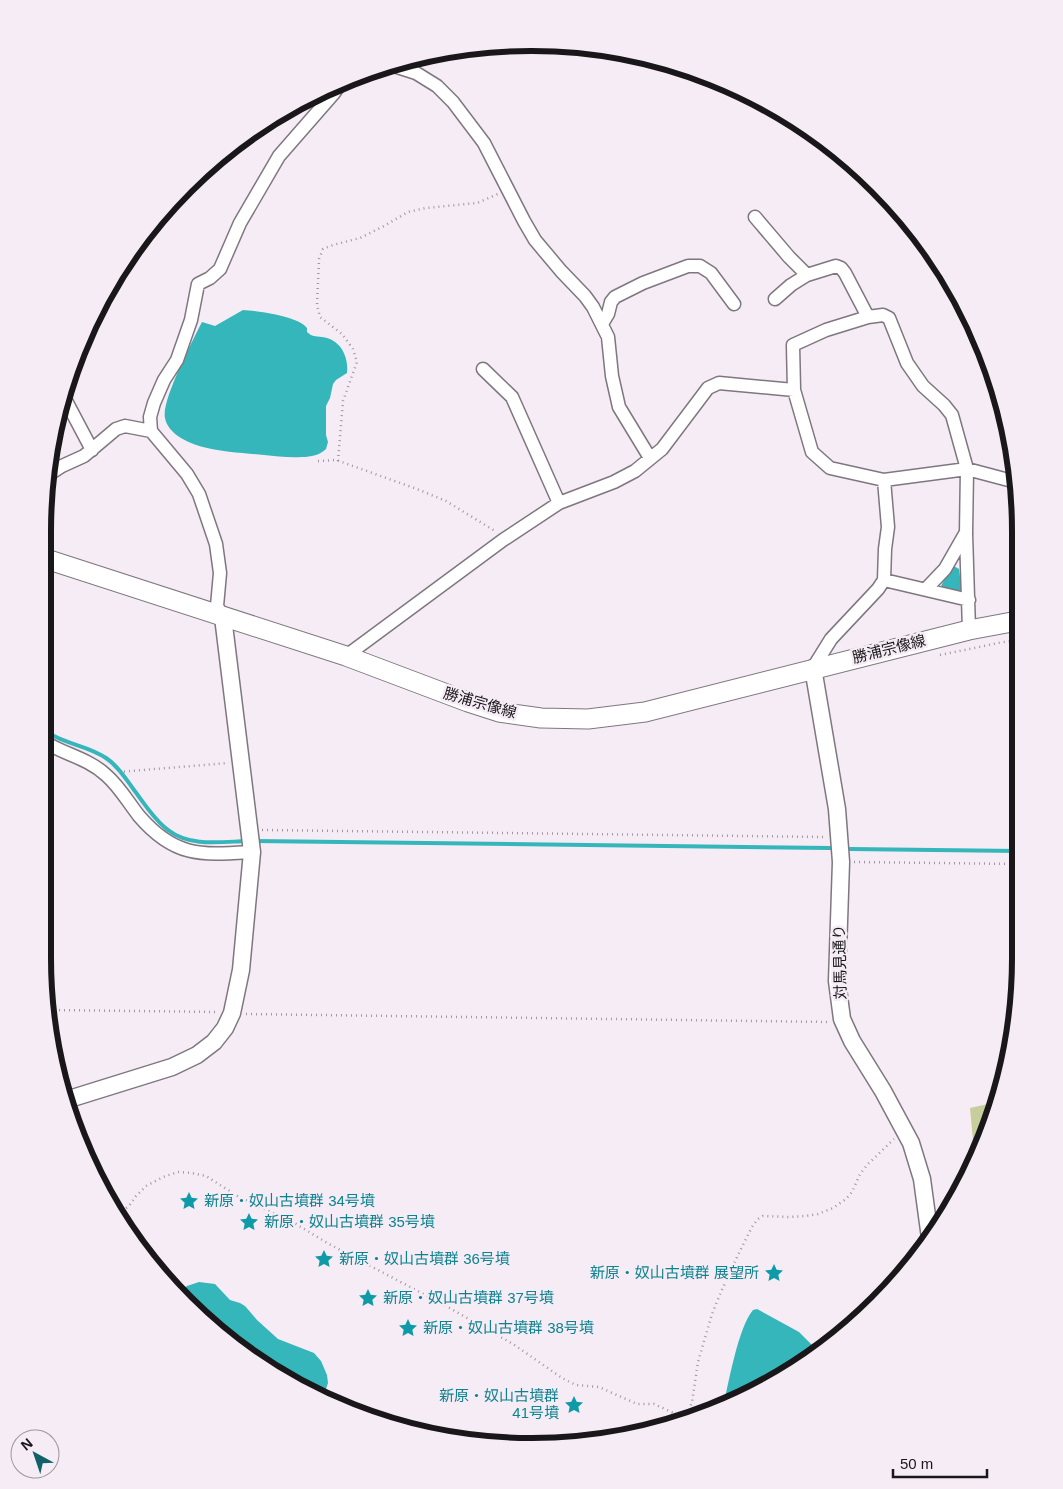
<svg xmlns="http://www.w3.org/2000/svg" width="1063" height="1489" font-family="Helvetica,'Noto Sans JP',sans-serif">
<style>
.green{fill:#c8cd9c}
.water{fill:#34b6bb}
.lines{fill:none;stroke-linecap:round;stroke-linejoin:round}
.stream{stroke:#34b6bb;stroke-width:4}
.minor-casing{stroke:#7f777f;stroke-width:15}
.tertiary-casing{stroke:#7f777f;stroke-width:19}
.secondary-casing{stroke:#7f777f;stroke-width:21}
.path{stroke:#9f989f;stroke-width:2.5;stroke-dasharray:1 4;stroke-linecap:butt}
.minor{stroke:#fff;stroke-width:12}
.tertiary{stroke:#fff;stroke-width:16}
.secondary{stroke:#fff;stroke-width:19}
.labels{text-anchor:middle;stroke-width:5;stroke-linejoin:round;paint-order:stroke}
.street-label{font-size:15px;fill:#1a171a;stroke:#f5ecf5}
.culture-label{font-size:15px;fill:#0d838f;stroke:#f5ecf5;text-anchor:start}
.rim{fill:none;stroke:#1a171a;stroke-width:6}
</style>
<rect width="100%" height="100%" fill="#f5ecf5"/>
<path class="green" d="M997,1102L975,1162L970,1108Z"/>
<path class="water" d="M243,310C258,311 298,316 307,328V332C312,337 315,336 322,337C340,339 349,356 347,373L336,380L333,384L330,398L326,406V435L328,442L326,449C320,455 311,457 302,457C289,458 276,456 264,455C244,453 222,452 203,447C188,443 168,434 165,418C161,401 193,340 202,322L215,326Z
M952,565L959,569L962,593L940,588Z
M199,1282L215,1284L230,1300L240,1303L245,1306L257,1320L278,1339L314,1353L321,1361L327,1375L328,1383L323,1398L315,1396L209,1325L179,1291L187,1286Z
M757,1309L799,1332L816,1349L723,1407C729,1382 738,1328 753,1310Z"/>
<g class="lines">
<path class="stream" d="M43,726C46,730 49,734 54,736C71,745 90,747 106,758C118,766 126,779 134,790C144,803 154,820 168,830C190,847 220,842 246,841
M255,841L830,848
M850,849L1019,851"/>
<g class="minor-casing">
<path id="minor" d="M391,65L416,73L437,86L453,102L484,143L524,221L535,240L561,271L585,296L593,307L608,337L612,376L619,407L650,458
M755,217L789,257L807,275L836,266L841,268L845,273L868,317L883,315L889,318L907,363L923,386L944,405L952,415L967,469L966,534L969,630
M775,299L791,285L807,275
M602,324L608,314L611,302L615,297L643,283L688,266H700L711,273L734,304
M483,369L512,397L559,503
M794,390L793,345L826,330L868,317
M64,397L92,450
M48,475L62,466L84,456L116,429L125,426L151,431
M884,580L969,600
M926,589L945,569L965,534
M223,617L217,606L220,573L216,544L199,494L187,474L151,431L150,417L154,403L164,380L177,360L191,320L198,284L210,278L220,269L240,223L279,156L334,93L340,84
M346,656L503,540L559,503L614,482L635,471L662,449L708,388L719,383L794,390L812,452L830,468L884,480L967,469L1016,482
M813,668L831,639L878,589L884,580L885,549L888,527L884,480
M43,741C63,754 88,758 106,775C119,786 128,802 139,816C175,858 202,855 252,852"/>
</g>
<g class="tertiary-casing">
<path id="tertiary" d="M813,668L837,809L841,862L837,981L842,1019L852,1041L883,1091L911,1143L922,1179L930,1238
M66,1100L172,1067L197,1055L214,1042L225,1028L232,1013L241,970L252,852L223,617"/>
</g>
<g class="secondary-casing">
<path id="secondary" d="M43,558L346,656L468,702L499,712L541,718L588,719L645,712L969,630L1017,621"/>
</g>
<path class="path" d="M318,461L336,460L417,489L446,501L495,531
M338,461L343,401L357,362L353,349L342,334L320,317L317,305L319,259L323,249L333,245L360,238L384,226L408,212L426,208L477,203L498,194
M940,655L1003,642L1017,641
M119,772L228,763
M262,830L826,837
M854,862L1019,864
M49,1010L219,1012
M246,1014L828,1022
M118,1214L129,1206L136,1196L146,1186L163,1177L178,1172L192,1173L206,1176L239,1197L296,1224L329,1244L446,1306L513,1344L562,1378L576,1385L599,1387L637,1404H654L678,1415H684L689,1410L692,1402L698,1362L712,1314L721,1292L738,1255L752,1227L758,1219L763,1216L788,1217L805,1216L818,1214L833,1208L846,1199L852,1192L860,1174L868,1164L894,1139"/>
<use href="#minor" class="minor"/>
<use href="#tertiary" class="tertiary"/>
<use href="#secondary" class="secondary"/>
</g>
<defs>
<g id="sight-bare" transform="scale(1.5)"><path d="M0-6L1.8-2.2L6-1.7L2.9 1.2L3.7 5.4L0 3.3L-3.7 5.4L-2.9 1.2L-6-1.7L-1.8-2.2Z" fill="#0f9aa8" stroke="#f5ecf5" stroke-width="2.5" paint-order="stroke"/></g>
</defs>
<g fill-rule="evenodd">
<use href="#sight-bare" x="189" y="1201"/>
<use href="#sight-bare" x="249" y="1222"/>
<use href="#sight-bare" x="324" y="1259"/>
<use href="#sight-bare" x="774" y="1273"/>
<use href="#sight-bare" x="368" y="1298"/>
<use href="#sight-bare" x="408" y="1328"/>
<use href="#sight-bare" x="574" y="1405"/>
</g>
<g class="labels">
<g class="street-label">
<text transform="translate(889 649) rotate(-14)" y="5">勝浦宗像線</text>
<text transform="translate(480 703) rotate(16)" y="5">勝浦宗像線</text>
<text transform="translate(840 962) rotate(-91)" y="5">対馬見通り</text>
</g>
<g class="culture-label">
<text x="204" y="1206">新原・奴山古墳群 34号墳</text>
<text x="264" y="1227">新原・奴山古墳群 35号墳</text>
<text x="339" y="1264">新原・奴山古墳群 36号墳</text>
<text x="759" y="1278" text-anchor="end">新原・奴山古墳群 展望所</text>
<text x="383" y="1303">新原・奴山古墳群 37号墳</text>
<text x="423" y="1333">新原・奴山古墳群 38号墳</text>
<text x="559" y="1401" text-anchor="end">新原・奴山古墳群<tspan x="559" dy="17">41号墳</tspan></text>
</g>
</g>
<path d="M0 0H1063V1489H0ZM531 51H532A480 480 0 0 1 1012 531V958A480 480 0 0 1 532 1438H531A480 480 0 0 1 51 958V531A480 480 0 0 1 531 51Z" fill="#f5ecf5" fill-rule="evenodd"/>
<path class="rim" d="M531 51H532A480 480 0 0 1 1012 531V958A480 480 0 0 1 532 1438H531A480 480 0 0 1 51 958V531A480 480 0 0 1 531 51Z"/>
<g transform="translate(35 1454) rotate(320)"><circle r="24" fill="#f5ecf5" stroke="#9d979d"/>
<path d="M0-4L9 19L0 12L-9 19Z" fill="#116168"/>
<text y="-8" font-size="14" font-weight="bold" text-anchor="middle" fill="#1a171a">N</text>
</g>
<path d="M893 1469v8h94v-8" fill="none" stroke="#1a171a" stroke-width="2.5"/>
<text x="900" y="1469" font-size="15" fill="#1a171a" stroke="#f5ecf5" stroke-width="4" paint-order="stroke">50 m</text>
</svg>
